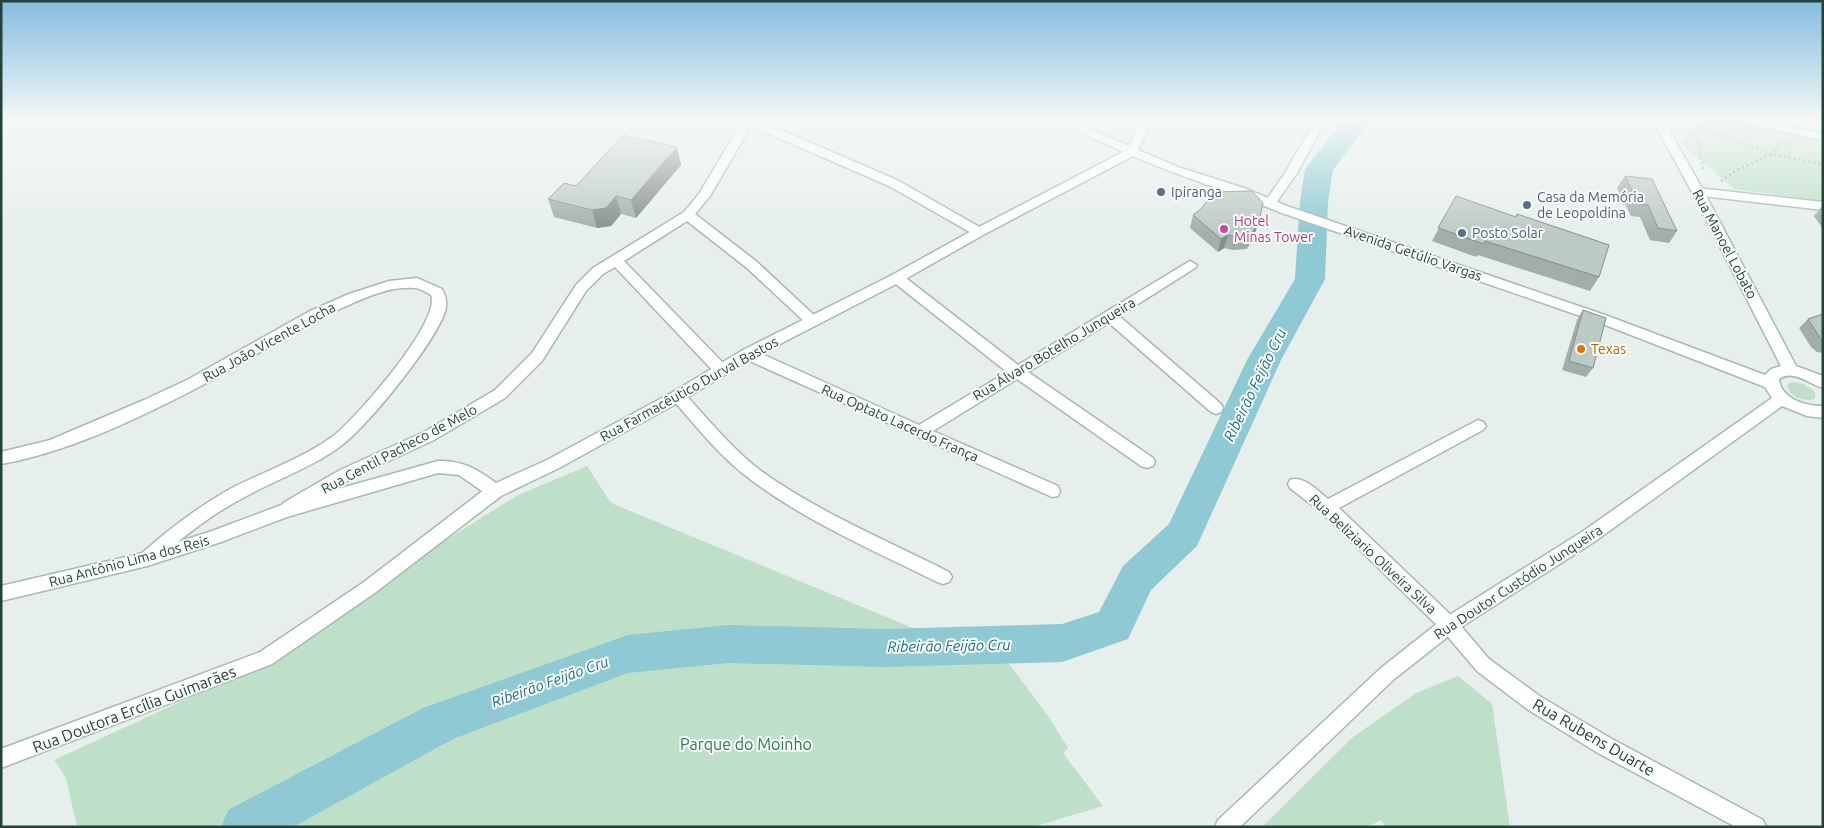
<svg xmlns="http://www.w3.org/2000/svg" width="1824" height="828" font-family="Ubuntu,sans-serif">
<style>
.green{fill:#bfe0c8}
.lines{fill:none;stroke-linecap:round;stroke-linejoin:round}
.river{fill:#8ec9d4;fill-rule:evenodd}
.street-casing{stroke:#a8b8b2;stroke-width:3}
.secondary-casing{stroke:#a4bbb3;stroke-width:3}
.path{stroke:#86b3a5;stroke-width:2.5;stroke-dasharray:2 3;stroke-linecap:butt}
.street{fill:#fff;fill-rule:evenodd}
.secondary{fill:#fff;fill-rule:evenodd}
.wall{fill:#a1aea9}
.shaded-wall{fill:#838d89}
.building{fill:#bbcac4;stroke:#838d89}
.service-dot{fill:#5c6f8a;stroke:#f7fbf9;stroke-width:2}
.hotel-dot{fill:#d1479c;stroke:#f7fbf9;stroke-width:2}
.food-dot{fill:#e8710a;stroke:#f7fbf9;stroke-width:2}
.labels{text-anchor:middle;stroke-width:4;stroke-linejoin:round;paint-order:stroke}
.service-label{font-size:14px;fill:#4e5e75;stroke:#f7fbf9;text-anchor:start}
.hotel-label{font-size:14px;fill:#b23c85;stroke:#f7fbf9;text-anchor:start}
.street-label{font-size:14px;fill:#24423a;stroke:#f7fbf9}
.food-label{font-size:14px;fill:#c56008;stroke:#f7fbf9;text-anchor:start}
.water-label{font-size:15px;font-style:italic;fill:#1c6f80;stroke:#f7fbf9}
.near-street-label{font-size:16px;fill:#24423a;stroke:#f7fbf9}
.near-park-label{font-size:16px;fill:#2d7a4b;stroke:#f7fbf9}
</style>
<rect width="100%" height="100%" fill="#e6efeb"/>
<path class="green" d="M1699,119H1764L1823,135V201L1734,189L1680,143Z
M1791,382L1804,384L1815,392V398L1810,400C1800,400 1789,396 1787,385Z
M587,466L611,503L983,657L1007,661L1048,716L1068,748L1063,753L1103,806L1033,827H77L66,778L54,760L284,654L438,545L518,495Z
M1458,676L1492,704L1510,827H1385L1381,820L1367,827H1262L1353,737L1416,693Z"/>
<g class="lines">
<path class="river" d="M1344,119H1371L1333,170L1328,202L1325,279L1281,360L1197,546L1151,590L1128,639L1062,662L885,667L728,663L628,673L453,739L293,827H221L228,810L423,708L628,635L728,625L885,629L1062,624L1099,612L1123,566L1169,524L1247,360L1295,279L1300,202L1305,169Z"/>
<g class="street-casing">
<path id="street" d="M740,119H755L897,180L983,229L985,232L979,236L975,235L889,186L751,126L710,196L695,214L757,262L817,318L819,321L817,324H807L747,268L687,221L624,261L726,366L728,370L726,374L721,375L716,374L615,267L603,274L586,291L542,361L505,398L434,440L352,478L295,513L289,515L283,513L281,508L283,503L340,470L424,432L495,390L532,353L576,285L593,268L684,212L699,194L742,122Z
M1142,119H1153L1136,154H1128L1126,152Z
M1316,119H1327L1297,173L1274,206H1266L1264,203L1285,173Z
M1665,119H1676L1667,131H1659L1657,129Z
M1735,119H1757L1823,134V140L1740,122Z
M1808,119H1823V124L1809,121Z
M1698,188L1823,202V210L1694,195L1692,192Z
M1190,261L1197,265L1195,268L1119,316L1221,404L1223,408L1221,412L1216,414L1211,412L1109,323L1028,372L1153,458L1155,462L1153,466L1147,468L1141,466L1017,379L933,431L1058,486L1060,491L1058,496L1052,497L743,358L741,354L743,350H753L919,425L1007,372L892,281L890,278L892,275H902L1018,365Z
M417,278L442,289C445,295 447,300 446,307C442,335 367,427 342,445C312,468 274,480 241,499C209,516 180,539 153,564L147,566L141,564L139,559L141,554C169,529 198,507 230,489C263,472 301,459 332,437C354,421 442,321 431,295C426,292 420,288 414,288C389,286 364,298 342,308C291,331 245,363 195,389C137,419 66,453 1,464V452L50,440L144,400L187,380L310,311L349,294L389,281Z
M678,391L683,392C708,419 732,449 761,471C818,512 886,540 949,572L952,577L949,582L943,584L937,582C875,551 805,521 750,479C721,458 697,427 673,400L671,396L673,392Z
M1478,420L1483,422L1486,426L1483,430L1339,508L1455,619L1489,659L1541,697L1612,739L1763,820L1766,827H1736L1598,753L1527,709L1477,671L1443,631L1321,512L1290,488L1288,484L1290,480C1303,475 1318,491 1328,499Z
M495,485L501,486L503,491L501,496L376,592L272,664L1,768V749L260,652L364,582L489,486Z"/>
</g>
<g class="secondary-casing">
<path id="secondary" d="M1051,119H1066L1178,167L1244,188L1287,206L1605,315L1765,375L1771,369L1781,366L1692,192L1652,119H1663L1704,192L1796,366L1823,376V388C1809,384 1793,369 1779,379C1781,399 1805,406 1823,406V418L1807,416L1782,406L1594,542L1455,631L1393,680L1240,827H1215L1218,820L1381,668L1443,619L1582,532L1772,398L1765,387L1595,321L1279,212C1230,191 1180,177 1133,156L983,235L902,281L753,358L683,400L559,468L501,496L495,497L489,496L459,475L438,473L287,517L221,542L147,566L1,601V586L147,552L212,531L284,504L438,461C462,460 477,469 496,483L547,460L673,392L743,350L892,275L975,229L1123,152Z"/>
</g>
<path class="path" d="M1698,125H1729
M1703,169L1695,125L1771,154L1780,143L1792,145
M1721,181L1735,171L1771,154L1823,164"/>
<use href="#street" class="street"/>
<use href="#secondary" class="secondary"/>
</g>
<path class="wall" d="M677,147L681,165L636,218L621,214L611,226L597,228L554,217L548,199L576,186Z
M1625,176L1677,231L1669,243L1650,240L1640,217L1631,216L1617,188Z
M1456,196L1599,277L1590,291L1478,255L1476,257L1432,241Z
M1823,205V229L1814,216Z
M1193,215L1260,217L1256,230L1247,249L1233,250L1224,248L1218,252L1190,228Z
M1583,310L1593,368L1586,377L1562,370L1577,320Z
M1823,314V353L1817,352L1811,347L1799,328L1808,319Z"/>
<path class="shaded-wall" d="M677,147L681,165L636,218L631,200Z
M616,196L621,214L611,226L597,228L592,210Z
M1260,217L1256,230L1247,249L1251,236Z
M1228,235L1224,248L1218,252L1221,239Z"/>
<path class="building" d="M623,135L677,147L631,200L616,196L606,208L592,210L548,199L564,183L576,186Z
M1625,176L1652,179L1677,231L1658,228L1648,205L1639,204Z
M1252,191L1263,203L1260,217L1251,236L1237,237L1228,235L1221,239L1193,215L1201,209L1214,192Z
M1456,196L1516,217L1517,214L1609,245L1599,277L1485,241L1484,244L1438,228Z
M1583,310L1606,318L1593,368L1569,361Z
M1823,314V340L1820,338L1808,319Z"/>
<linearGradient id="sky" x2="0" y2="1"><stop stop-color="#84bce0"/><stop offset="0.51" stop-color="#f4f8f6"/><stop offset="1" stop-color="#f4f8f6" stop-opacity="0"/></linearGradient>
<rect width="1824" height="235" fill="url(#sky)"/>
<g class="service-dot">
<circle cx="1161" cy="192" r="5"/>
<circle cx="1527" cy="205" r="5"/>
<circle cx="1462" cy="233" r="5"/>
</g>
<circle class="hotel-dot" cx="1224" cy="229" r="5"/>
<circle class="food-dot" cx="1581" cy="349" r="5"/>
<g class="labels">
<g class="service-label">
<text x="1171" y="197">Ipiranga</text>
<text x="1537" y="202">Casa da Memória<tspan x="1537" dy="16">de Leopoldina</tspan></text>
<text x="1472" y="238">Posto Solar</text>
</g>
<g class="hotel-label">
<text x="1234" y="226">Hotel<tspan x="1234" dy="16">Minas Tower</tspan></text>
</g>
<g class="street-label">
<text transform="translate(1725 244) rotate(62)" y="5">Rua Manoel Lobato</text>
<text transform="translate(1413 253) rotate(19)" y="5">Avenida Getúlio Vargas</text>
<text transform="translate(269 342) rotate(-29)" y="5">Rua João Vicente Locha</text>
<text transform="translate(1054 349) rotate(-31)" y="5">Rua Álvaro Botelho Junqueira</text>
<text transform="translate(689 389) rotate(-29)" y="5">Rua Farmacêutico Durval Bastos</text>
<text transform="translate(900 423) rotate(24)" y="5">Rua Optato Lacerdo França</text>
<text transform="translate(399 449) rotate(-28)" y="5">Rua Gentil Pacheco de Melo</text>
<text transform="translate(1373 554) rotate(43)" y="5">Rua Beliziario Oliveira Silva</text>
<text transform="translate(129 561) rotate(-15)" y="5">Rua Antônio Lima dos Reis</text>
<text transform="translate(1518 582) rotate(-33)" y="5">Rua Doutor Custódio Junqueira</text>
</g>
<g class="food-label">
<text x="1591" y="354">Texas</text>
</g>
<g class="water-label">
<text transform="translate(1255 385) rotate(-64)" y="5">Ribeirão Feijão Cru</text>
<text transform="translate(949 646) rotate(-1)" y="5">Ribeirão Feijão Cru</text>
<text transform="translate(550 682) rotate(-20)" y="5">Ribeirão Feijão Cru</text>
</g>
<g class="near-street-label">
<text transform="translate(134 709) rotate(-21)" y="6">Rua Doutora Ercília Guimarães</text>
<text transform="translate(1594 737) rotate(30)" y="6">Rua Rubens Duarte</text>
</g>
<g class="near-park-label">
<text x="746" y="750">Parque do Moinho</text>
</g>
</g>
<rect width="1824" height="828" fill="none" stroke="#24423a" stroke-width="5"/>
</svg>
